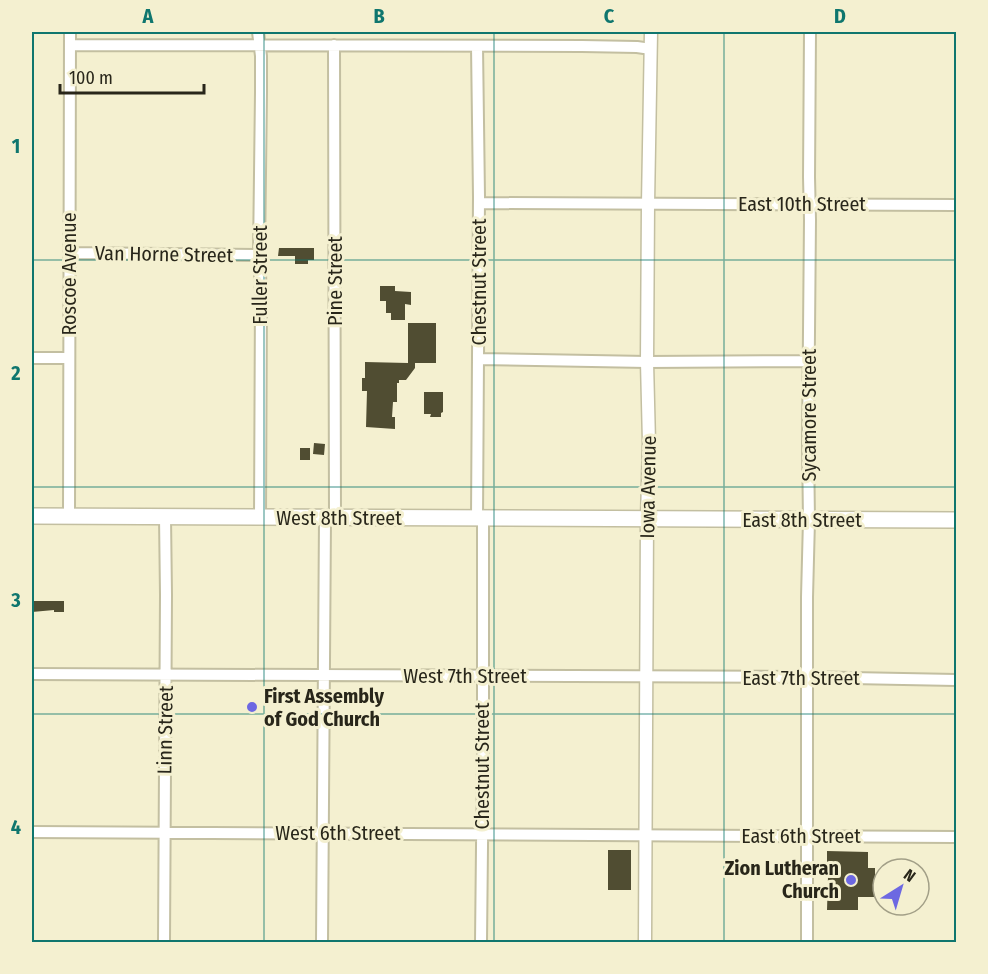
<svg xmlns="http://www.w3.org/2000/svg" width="988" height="974" font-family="'Fira Sans Condensed',sans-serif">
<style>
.building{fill:#504d32}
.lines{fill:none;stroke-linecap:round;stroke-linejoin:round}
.minor-casing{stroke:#c3bfa1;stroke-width:14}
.tertiary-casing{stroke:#c3bfa1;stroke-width:15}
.secondary-casing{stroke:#c3bfa1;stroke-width:18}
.minor{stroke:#fff;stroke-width:10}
.tertiary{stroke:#fff;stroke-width:12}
.secondary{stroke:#fff;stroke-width:15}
.grid{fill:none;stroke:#0f766e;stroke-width:1.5;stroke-opacity:0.55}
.poi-dot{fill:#6d68e2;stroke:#f4f0d0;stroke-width:2}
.labels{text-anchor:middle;stroke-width:6;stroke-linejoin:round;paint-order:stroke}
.street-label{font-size:20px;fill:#28261a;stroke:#f4f0d0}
.poi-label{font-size:20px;font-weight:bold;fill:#28261a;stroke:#f4f0d0;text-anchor:start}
.neatline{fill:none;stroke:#0f766e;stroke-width:2}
.grid-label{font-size:20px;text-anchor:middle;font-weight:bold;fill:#0f766e}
</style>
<rect width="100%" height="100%" fill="#f4f0d0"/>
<path class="building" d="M279,248H314V260H308V264H295V256H278Z
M380,286H395V291L411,292V305L405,304V320H391V313H386V301H380Z
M408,323H436V363H415V368L406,380H399V383H397V402H393L392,417H395V429L366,427L367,391H362V378H365V362L408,363Z
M424,392H443V412L441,413V417H430L431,414H424Z
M314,443L325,444L324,455L313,454Z
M300,448H310V460H300Z
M32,601H64V612H54V610L32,612Z
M608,850H631V890H608Z
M827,851L868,852V868H875V897H858V910H827L828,877H823V869H827Z"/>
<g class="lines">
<g class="minor-casing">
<path id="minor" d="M258,32L261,56V92L259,255L261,294L260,518
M71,45L582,46L637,47L651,49
M334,45L335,518
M479,203L956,205
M69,253L259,255
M32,358H69
M478,359L647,362L809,361
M69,516L70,32
M477,519L479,197L477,46
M32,674L798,677L956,680
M32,832L956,837
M164,942L166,595L165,517
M322,942L325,519
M481,942L483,752V518
M807,942V597L809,520L808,443L810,220L809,177L810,32"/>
</g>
<g class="tertiary-casing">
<path id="tertiary" d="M645,942L647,519L649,443L647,362L648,204L651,32"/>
</g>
<g class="secondary-casing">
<path id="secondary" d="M32,516L956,520"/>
</g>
<use href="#minor" class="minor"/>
<use href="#tertiary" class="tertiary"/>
<use href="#secondary" class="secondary"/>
</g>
<path class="grid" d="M264,32V942M494,32V942M724,32V942M32,260H956M32,487H956M32,714H956"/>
<g class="poi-dot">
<circle cx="252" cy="707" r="6"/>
<circle cx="851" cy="880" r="6"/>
</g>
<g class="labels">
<g class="street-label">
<text x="802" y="211">East 10th Street</text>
<text transform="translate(164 254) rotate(1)" y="7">Van Horne Street</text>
<text transform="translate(69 274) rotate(-90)" y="7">Roscoe Avenue</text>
<text transform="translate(260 275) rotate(-90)" y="7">Fuller Street</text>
<text transform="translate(335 281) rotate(-90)" y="7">Pine Street</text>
<text transform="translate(479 282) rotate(-90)" y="7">Chestnut Street</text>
<text transform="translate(809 415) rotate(-90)" y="7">Sycamore Street</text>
<text transform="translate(648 487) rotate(-89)" y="7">Iowa Avenue</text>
<text x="339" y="525">West 8th Street</text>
<text x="802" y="527">East 8th Street</text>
<text x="465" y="683">West 7th Street</text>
<text x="801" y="685">East 7th Street</text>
<text transform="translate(165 730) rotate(-89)" y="7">Linn Street</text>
<text transform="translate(482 766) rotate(-90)" y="7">Chestnut Street</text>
<text x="338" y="840">West 6th Street</text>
<text x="801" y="843">East 6th Street</text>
</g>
<g class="poi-label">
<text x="264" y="703">First Assembly<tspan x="264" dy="23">of God Church</tspan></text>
<text x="839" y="875" text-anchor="end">Zion Lutheran<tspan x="839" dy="23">Church</tspan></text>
</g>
</g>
<rect width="988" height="974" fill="none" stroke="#f4f0d0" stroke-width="66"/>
<g transform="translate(901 887) rotate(37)"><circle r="28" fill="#f4f0d0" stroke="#a29f87" stroke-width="1.5"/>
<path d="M0-4.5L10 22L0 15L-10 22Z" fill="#6d68e2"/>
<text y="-9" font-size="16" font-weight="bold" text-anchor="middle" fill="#28261a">N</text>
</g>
<path d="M60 84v9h144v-9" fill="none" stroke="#28261a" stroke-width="3"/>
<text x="69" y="84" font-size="18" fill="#28261a" stroke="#f4f0d0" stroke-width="4.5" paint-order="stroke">100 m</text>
<rect x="33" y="33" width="922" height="908" class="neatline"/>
<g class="grid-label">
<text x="148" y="23">A</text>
<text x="379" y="23">B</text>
<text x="609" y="23">C</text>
<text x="840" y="23">D</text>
<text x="16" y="153">1</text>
<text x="16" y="380">2</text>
<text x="16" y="607">3</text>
<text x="16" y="834">4</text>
</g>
</svg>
